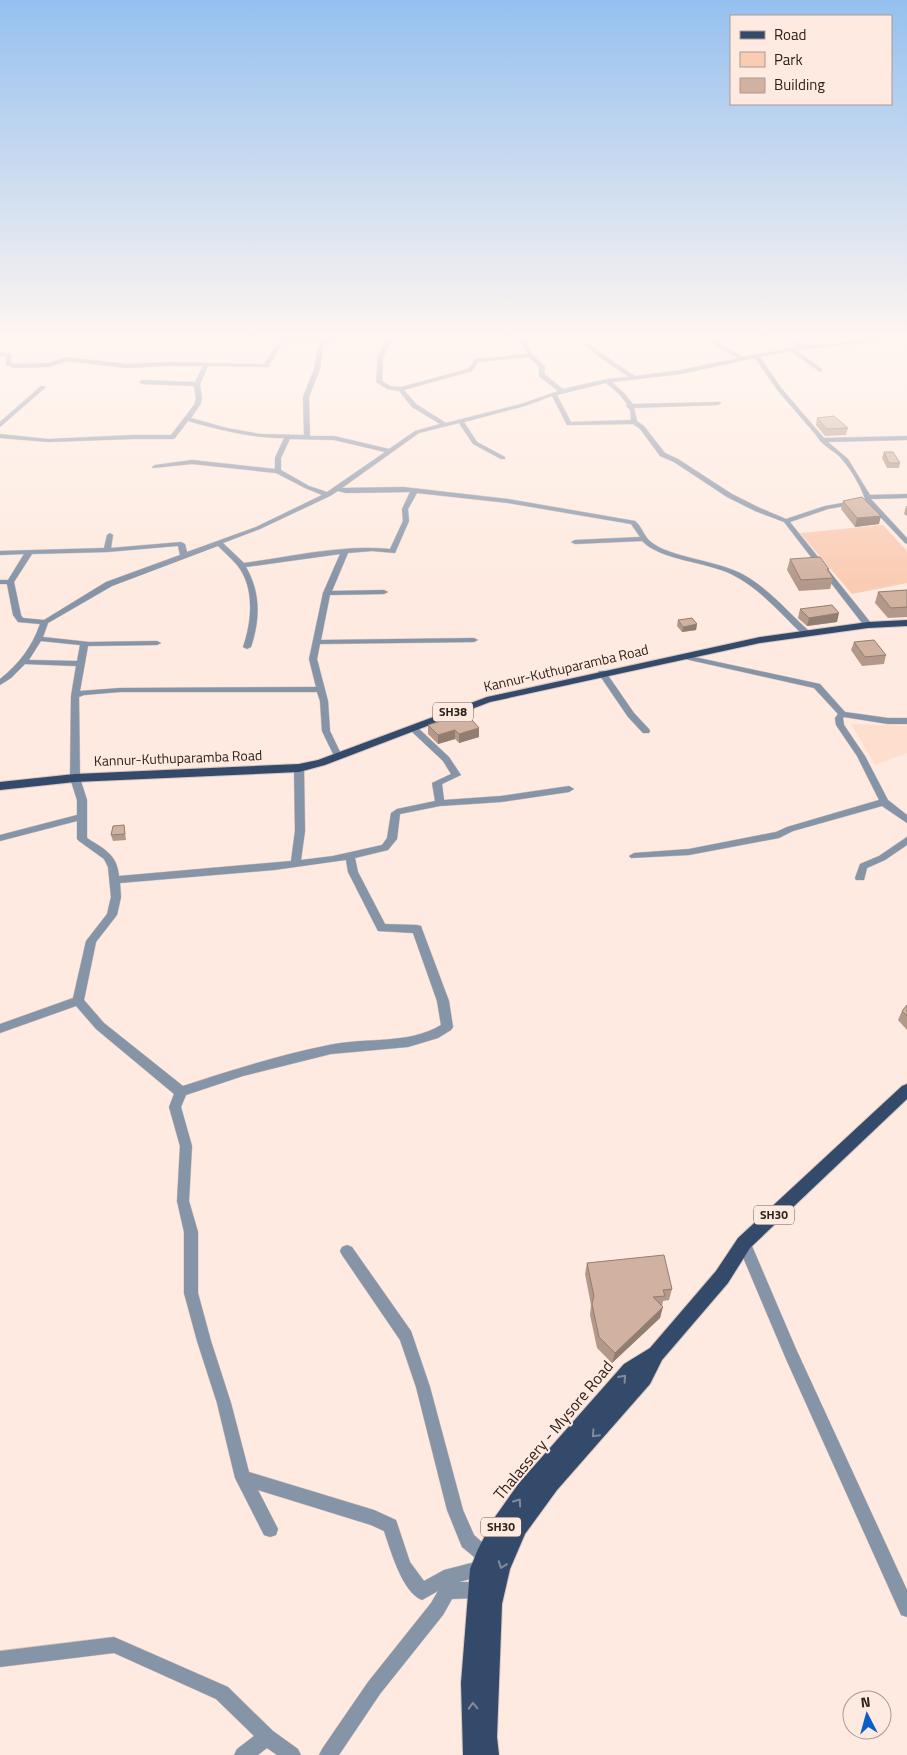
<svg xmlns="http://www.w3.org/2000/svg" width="907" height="1755" font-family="'Titillium Web',sans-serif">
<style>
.built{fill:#fedecd}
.green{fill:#faccb4}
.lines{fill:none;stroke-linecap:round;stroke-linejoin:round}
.minor-casing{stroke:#d9c6bd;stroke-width:1}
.major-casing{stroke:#d9c6bd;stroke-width:2}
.minor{fill:#8694a8;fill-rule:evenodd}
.major{fill:#334a6b;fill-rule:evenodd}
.wall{fill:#b4998a}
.shaded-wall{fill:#927d71}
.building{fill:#d1b2a1;stroke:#927d71}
.oneway{stroke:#848a9a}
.labels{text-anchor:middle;stroke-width:4;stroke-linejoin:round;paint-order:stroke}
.shield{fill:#feeae0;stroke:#6c5e57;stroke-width:1}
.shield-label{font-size:12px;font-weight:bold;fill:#2e221c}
.street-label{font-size:14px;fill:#2e221c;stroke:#feeae0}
.near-street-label{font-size:16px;fill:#2e221c;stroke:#feeae0}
</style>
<rect width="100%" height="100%" fill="#feeae0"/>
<path class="built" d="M851,724L907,726V753L875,765Z"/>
<path class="green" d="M883,525L907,551V583L852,594L800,533Z"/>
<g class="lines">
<g class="minor-casing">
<path id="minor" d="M279,337H285L284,338L332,339L358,337L332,343L324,342L320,369L309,397L310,436H334L389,449L415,431L440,424L412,407L399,391L387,389L376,382L378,358L383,345V337H389V345L383,358L382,381L390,386L401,387L468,369L476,359L527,354L519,337H525L532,354L545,367L544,374L563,389L607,379L629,377L598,356L575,337H581L602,354L635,376L681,370L738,358L700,337H707L743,357L799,347L778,337C789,337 798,346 808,346C840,344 871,337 903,337L900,339L796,350L822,369V371L820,372L790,351L760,357L782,389L824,438L907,436V440L828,442L848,459L870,495L907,494V498L871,499L907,538V544L905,543L866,502L828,509L790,522L871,623V627H865L784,522L755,511L727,497L674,462L660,456L640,429L633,424L567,425L552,396L525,406L464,422L477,442L505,457V459H501L473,444L459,423L419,433L342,488L403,487L508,499L635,521C642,526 644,537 651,542C671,558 717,560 744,575C769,589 789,613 810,632V636H804C781,614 760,588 731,574C707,562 660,560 642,541L575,544L571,542L575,540L640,537L631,524L508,503L417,493L408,509L409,521L395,553L372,551L348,553L332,591L384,590L388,592L384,594L330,595L321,640L474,638L478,640L474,642L320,644L317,659L328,701L330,731L342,756L341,758H335L322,731L320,701L317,692H120L84,695L79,697L80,778L87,800V838C104,849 117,854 119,876L291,861L295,831L294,768L299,765L304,768L305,831L301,860L333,856L382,845L387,838L391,813L397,809L435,801L432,783L451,774L443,761L410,730L409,728L413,725L416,726L449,757L461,775L442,784L444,800L501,796L569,786L574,789L569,792L501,802L440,806L400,814L397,839L388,850L355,858L358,872L385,924L417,925L421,926L422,929L449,1001L453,1027L451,1030L438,1038L408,1047L331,1054L243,1076L186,1095L181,1107L192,1146L189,1201L198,1232V1293L211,1341L231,1403L249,1472L374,1510L396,1520L410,1562L424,1581L444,1570L479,1561L462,1547L447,1510L416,1387L400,1340L342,1255L340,1251L342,1247L347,1245L352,1247L411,1331L430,1387L463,1510L474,1535L491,1550L493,1556L491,1562L486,1564L488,1569L486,1575L459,1582H478L484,1584L486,1590L484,1596L478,1598L452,1599L443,1615L380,1694L339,1755H319L322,1749L368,1682L431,1603L438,1591L422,1600C402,1592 391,1551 384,1531L371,1525L258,1490L278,1529L276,1535L270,1537L264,1535L235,1478L217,1403L197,1341L184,1293V1232L177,1201L180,1146L169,1107L174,1094L96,1029L76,1006L0,1033V1024L73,998L86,941L107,914L111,897L108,867L104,859L79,841L77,839V821L0,841V835L77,815V800L70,778L71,696L76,666L25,664L11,678L0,685V679C19,664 32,647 40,624L18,622L13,615L7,584H0V580H8L24,554L0,555V551L104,548L107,535L110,533L113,535L111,548L181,542L185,544L187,552L256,527L322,495L305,488L276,473L192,464L153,468L152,467L155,465L192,460L275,469V458L284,438C251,438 220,430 188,421L175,438L173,439H133L48,442L0,438V434L48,439L133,435H171L194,405L196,399L194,386L142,384L139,382L142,380L195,382L203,366H167L126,368L66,361L50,367L14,368L6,365V356H0V352L11,354V363L14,364L49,363L66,357L126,364L167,362L264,364L277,344ZM283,342H319L314,369L303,397L304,435L260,434L227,428L191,418L200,405L202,399L200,384L208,366L268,367ZM529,357L539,367V376L558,391L521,404L446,423L416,404L404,390L472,371L478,362ZM755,358L778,391L816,435C821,444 829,448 838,455C849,466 860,484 865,499L825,506L786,519L760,508L732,494L678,459L665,453L644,426L637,421L634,408L718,405L721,403L720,402L633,404L624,393L612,382L681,374ZM606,383L620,395L627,404L626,406L630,410L631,420L571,422L557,395ZM290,439L334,440L385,452L327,492L309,486L281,470V458ZM338,491L346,493L410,492L402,509L403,521L390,549C342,544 290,557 244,563L223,543L260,529L330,496ZM178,546L180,555L106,582L44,620L23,618L21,615L14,582L32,554L107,552ZM218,546C224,552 231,558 237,565C255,587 252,621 243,647L247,649L251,647C260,620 261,593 246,567L340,554L323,593L309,659L316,687L120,688L80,691L88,646L157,645L161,643L157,641L89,642L43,637L48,623L112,586ZM41,641L80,645L77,661L29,660ZM346,860L348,872L378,931L413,933L437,1001L441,1025C408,1045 366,1037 329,1045C280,1055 231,1070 183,1086L104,1023L84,1000L96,942L117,915L121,897L120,883L274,870Z
M41,386L46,387L0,427V422Z
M682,655H685L820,684L845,712L888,718H907V724H888L844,717L843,718L844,725L865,756L888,800L907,815V823L882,806L793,831L779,838L689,855L631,858L629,856L634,853L689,849L776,832L787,827L879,800L857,756L836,725L835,718L838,714L814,688L685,659H682Z
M599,671H605L634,713L649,729L650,731L649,733H643L628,717L598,673Z
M907,837V845L885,860L867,868L864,880H856L855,878L860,864L879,856Z
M744,1237L749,1239L796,1349L907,1590V1617L901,1615L786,1359L737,1243L739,1239Z
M114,1637L228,1687L273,1731L298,1749L301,1755H277L267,1748L258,1755H234L237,1749L254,1736L216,1699L114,1653L0,1667V1651Z"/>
</g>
<g class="major-casing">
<path id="major" d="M907,620V626L868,628L760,643L490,702L325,765L299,772L75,782L0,790V782L75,774L299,764L318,760L487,697L760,637L868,622Z
M907,1084V1099L750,1248L728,1283L662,1360L650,1384L557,1490L525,1534L510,1569L502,1604L497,1737L499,1755H463L461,1683L470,1569L478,1549L495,1517L519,1483L624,1364L650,1348L716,1271L738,1238L902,1086Z"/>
</g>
<use href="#minor" class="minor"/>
<use href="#major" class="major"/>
</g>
<path class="wall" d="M817,418L848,428L846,435L825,436L816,425Z
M884,452L900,463L899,468H887L882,458Z
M843,501L879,524L855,527L841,509Z
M906,506H907V516L904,514Z
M790,559L829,569V571L833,578L830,589L799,591L787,570Z
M907,590V617L888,618L875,603L878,592Z
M800,609L837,622L807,626L798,618Z
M678,620L697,624L696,630L682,632L677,626Z
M854,642L886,655L884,664L862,666L851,650Z
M466,713L479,737L459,743L455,739L438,744L428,734V725Z
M124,825L126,840L113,841L111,835Z
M907,1005V1030L898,1020L902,1011Z
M587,1263L672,1289L669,1300L663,1301L660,1318L612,1363L597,1348L590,1315L591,1305L585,1274Z"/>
<path class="shaded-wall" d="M881,516L879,524L855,527L857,518Z
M839,613L837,622L807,626L809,618Z
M697,624L696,630L682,632L683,627Z
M479,728V737L459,743V734Z
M455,730V739L438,744V735Z
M663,1307L660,1318L612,1363L615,1353Z"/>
<path class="building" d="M834,416L848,428L827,429L817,418Z
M884,452H893L900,463H889Z
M862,497L881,516L857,518L843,501Z
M820,557L829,569H827L833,578L801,580L790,559Z
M907,590V607L891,608L878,592Z
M832,605L839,613L809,618L800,609Z
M692,618L697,624L683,627L678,620Z
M874,640L886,655L865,657L854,642Z
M466,713L479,728L459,734L455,730L438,735L428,725Z
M124,825L125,834L111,835L113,826Z
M907,1005V1016L902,1011Z
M664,1255L672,1289L663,1290L665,1296L653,1297L663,1307L615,1353L599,1337L592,1304L594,1296L587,1263Z"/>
<defs><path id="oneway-chevron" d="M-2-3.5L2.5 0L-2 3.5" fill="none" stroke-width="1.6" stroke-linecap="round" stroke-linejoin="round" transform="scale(1.25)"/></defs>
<g class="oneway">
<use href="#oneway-chevron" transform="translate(623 1378) rotate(-48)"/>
<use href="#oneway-chevron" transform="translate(595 1434) rotate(133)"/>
<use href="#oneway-chevron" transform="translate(518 1502) rotate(-55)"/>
<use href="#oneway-chevron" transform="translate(502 1565) rotate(110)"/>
<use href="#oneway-chevron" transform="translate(473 1706) rotate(-92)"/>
</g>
<linearGradient id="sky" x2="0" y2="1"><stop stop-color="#95c0ef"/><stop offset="0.58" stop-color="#fff6f1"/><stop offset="1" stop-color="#fff6f1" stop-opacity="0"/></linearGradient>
<rect width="907" height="583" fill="url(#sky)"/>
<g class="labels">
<g class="shield">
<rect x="433" y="702.5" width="40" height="19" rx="4"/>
<rect x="754" y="1205.5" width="40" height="19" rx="4"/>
<rect x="481" y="1517.5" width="40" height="19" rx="4"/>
</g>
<g class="shield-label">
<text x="453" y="716">SH38</text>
<text x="774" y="1219">SH30</text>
<text x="501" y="1531">SH30</text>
</g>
<g class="street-label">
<text transform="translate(566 668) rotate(-13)" y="5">Kannur-Kuthuparamba Road</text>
<text transform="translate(178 758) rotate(-2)" y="5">Kannur-Kuthuparamba Road</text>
</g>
<g class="near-street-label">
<text transform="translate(553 1430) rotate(-50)" y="6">Thalassery - Mysore Road</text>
</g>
</g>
<rect x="730" y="15" width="162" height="90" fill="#feeae0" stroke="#ab9a92"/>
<rect x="740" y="31" width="25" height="8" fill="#334a6b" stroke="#ab9a92"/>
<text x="774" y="40" font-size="15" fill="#2e221c">Road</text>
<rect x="740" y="52" width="25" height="15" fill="#faccb4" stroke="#ab9a92"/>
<text x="774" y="65" font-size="15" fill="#2e221c">Park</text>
<rect x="740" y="78" width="25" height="15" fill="#d1b2a1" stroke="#ab9a92"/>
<text x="774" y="90" font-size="15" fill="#2e221c">Building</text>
<g transform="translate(867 1715) rotate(354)"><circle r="24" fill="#feeae0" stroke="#ab9a92"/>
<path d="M0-4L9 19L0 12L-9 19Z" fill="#0a5ec8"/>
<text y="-8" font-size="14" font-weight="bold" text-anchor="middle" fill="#2e221c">N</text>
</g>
</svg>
